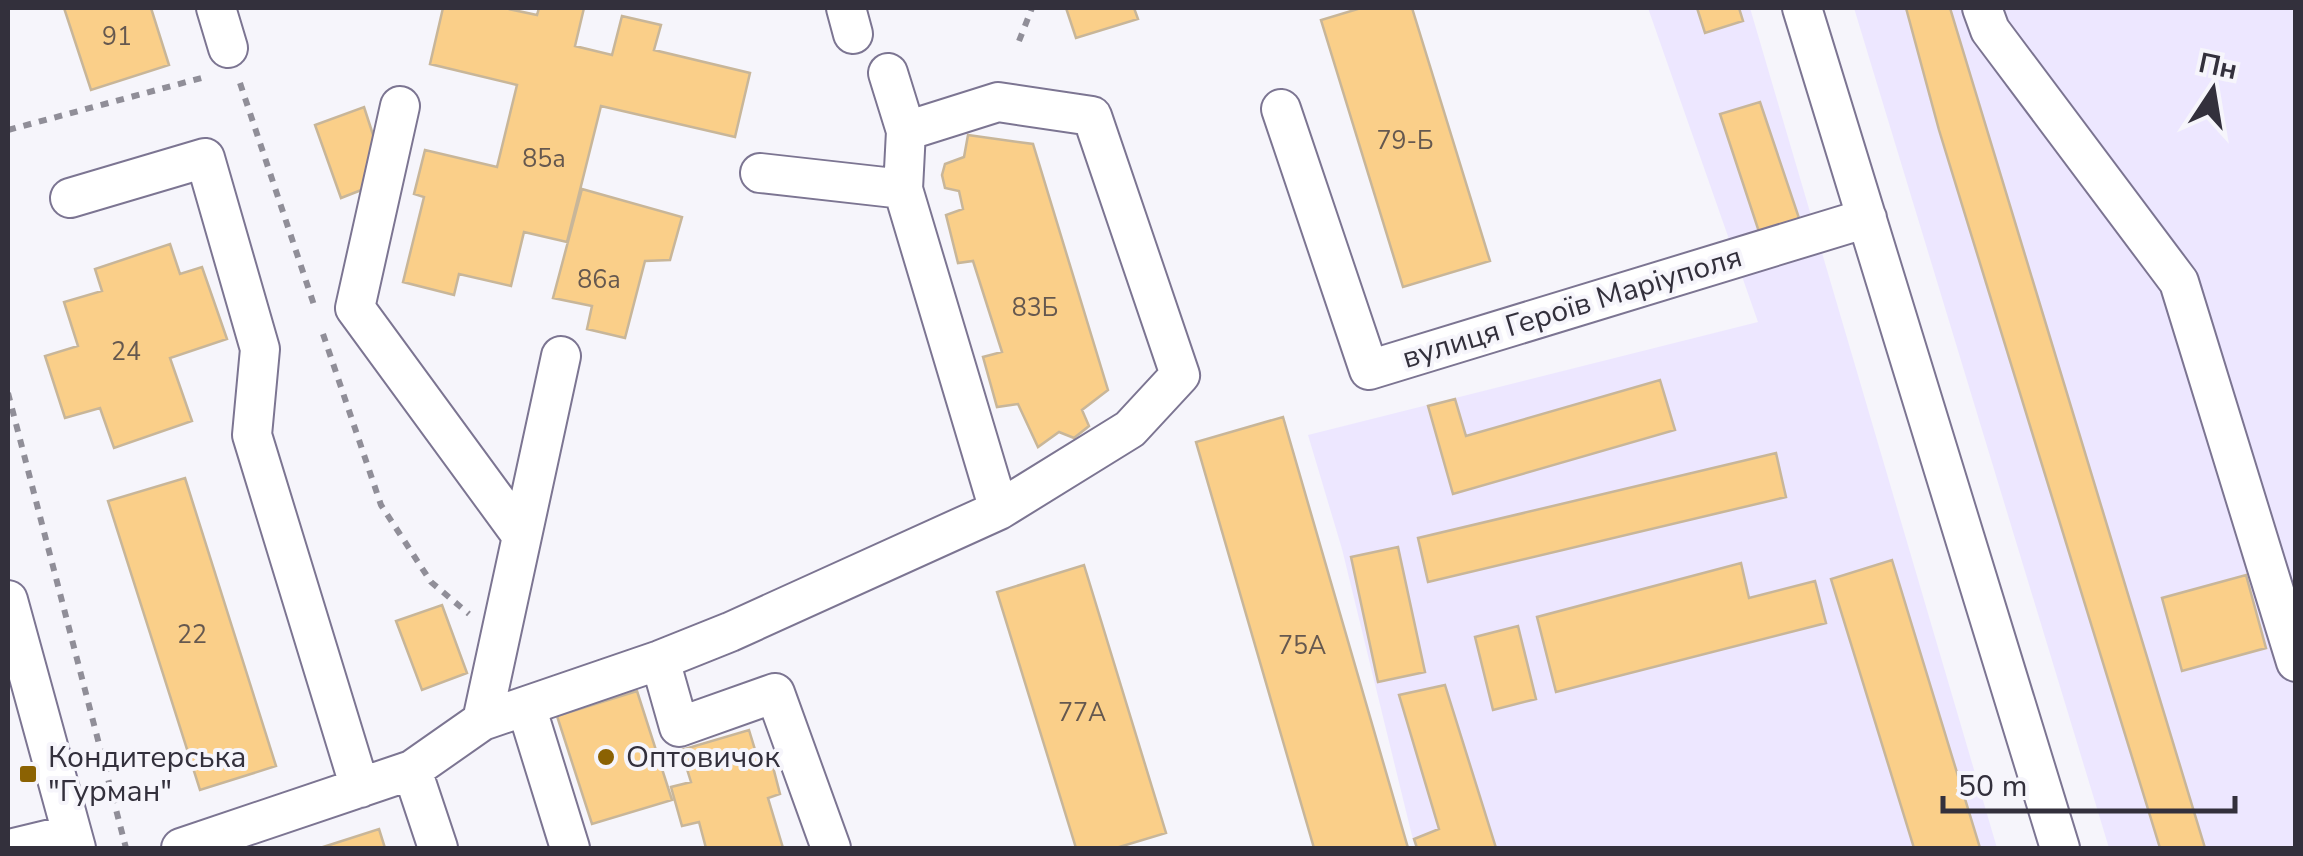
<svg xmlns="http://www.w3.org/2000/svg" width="2303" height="856" font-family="'Nunito Sans',sans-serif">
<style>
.built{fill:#ede7ff}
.building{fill:#facf89;stroke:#c8b699;stroke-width:2.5}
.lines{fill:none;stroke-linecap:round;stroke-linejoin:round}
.minor-casing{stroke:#7c7592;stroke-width:42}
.path{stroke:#908e98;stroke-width:6;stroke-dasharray:8 8;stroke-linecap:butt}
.minor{stroke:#fff;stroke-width:38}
.poi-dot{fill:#8b6203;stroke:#f6f5fb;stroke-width:4}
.labels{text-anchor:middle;stroke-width:8;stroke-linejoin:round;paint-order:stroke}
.number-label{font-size:25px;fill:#65584f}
.street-label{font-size:30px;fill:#33303c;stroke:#f6f5fb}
.poi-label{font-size:30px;fill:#33303c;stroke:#f6f5fb;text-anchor:start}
</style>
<rect width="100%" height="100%" fill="#f6f5fb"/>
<path class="built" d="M1648,8H1750L1997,848H1415L1342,549L1308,435L1758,322Z
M1854,8H2295V848H2109Z"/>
<path class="building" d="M64,8H151L169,65L91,90Z
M443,8H504L537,15L539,8H584L575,46L612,55L622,16L661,25L654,50L750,73L735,137L601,106L567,242L524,232L511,286L459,274L454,295L403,282L424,197L414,194L425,150L497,167L517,85L430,64Z
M1066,8H1134L1138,19L1076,38Z
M1361,8H1412L1490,261L1403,287L1321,20Z
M1697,8H1739L1743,21L1705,33Z
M1906,8H1950L2205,848H2160L1939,130Z
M1760,102L1804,233L1764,247L1720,114Z
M364,107L378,150L369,187L341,198L315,125Z
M968,135L1033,144L1108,390L1082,410L1089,426L1074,438L1059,432L1038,447L1018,404L997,407L983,357L1002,352L973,261L958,263L946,215L963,209L959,191L945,188L942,175L945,164L964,157Z
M582,189L682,217L670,260L645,261L625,338L587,329L592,306L553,298Z
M170,244L180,274L202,267L227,339L170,358L192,421L114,448L100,408L65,418L45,356L78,346L64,302L102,291L95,269Z
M1660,380L1675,430L1453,494L1428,406L1455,399L1466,436Z
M1283,417L1408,848H1314L1196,442Z
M1776,453L1786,497L1428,582L1418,538Z
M185,478L276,766L200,790L108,501Z
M1398,547L1425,672L1378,682L1351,557Z
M1892,560L1980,848H1914L1831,579Z
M1741,563L1749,598L1815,581L1826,623L1556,692L1537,617Z
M1084,565L1166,833L1116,848H1076L997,592Z
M2246,575L2266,648L2182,671L2162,598Z
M442,605L467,673L422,690L396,621Z
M1518,626L1536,699L1493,710L1475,637Z
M1445,685L1496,848H1417L1414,839L1439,829L1399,695Z
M637,691L672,800L592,824L557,716Z
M749,730L760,766L772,763L780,794L768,798L783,848H706L699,822L682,826L671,787L691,782L681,750Z
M379,829L385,848H320Z"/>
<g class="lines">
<g class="minor-casing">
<path id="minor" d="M216,8L228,48
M846,8L853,34
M1802,8L2060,848
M1982,8L1990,30L2179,282L2296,662
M888,73L906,131
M400,106L355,308L522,536
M1281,109L1369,370L1867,218
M760,173L903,189
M70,198L205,158L260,349L252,435L360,788
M8,600L76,848
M660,660L679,727L775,693L831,848
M526,706L570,848
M482,721L561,356
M412,770L482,721L660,660L730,632L999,510L1130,429L1180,375L1092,116L998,102L906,131L903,189L999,510
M14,848L72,834
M181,848L412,770L438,848"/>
</g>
<path class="path" d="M1019,41L1032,8
M240,83L315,308
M8,130L205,77
M323,334L381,505L431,582L469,614
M8,393L126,848"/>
<use href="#minor" class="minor"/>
</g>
<g class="poi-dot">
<circle cx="606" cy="757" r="10"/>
<rect x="18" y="764" width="20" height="20" rx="5"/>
</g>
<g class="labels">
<g class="number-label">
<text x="117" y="45">91</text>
<text x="1405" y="149">79-Б</text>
<text x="544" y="167">85а</text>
<text x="599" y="288">86а</text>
<text x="1035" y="316">83Б</text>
<text x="126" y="360">24</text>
<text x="192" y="643">22</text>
<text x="1302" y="654">75А</text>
<text x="1082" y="721">77А</text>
</g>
<g class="street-label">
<text transform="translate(1572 307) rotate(-17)" y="10">вулиця Героїв Маріуполя</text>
</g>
<g class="poi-label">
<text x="48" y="767">Кондитерська<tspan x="48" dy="34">"Гурман"</tspan></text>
<text x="626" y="767">Оптовичок</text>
</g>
</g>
<rect width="2303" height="856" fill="none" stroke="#33303c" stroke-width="20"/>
<g transform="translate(2213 90) rotate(12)" stroke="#f6f5fb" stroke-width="8" paint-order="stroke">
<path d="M0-8L18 38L0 25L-18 38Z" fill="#33303c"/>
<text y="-15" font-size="28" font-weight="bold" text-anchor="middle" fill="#33303c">Пн</text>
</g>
<path d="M1943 796v15h292v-15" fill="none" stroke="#33303c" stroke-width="5"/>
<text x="1958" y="796" font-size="30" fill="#33303c" stroke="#f6f5fb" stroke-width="8" paint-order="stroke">50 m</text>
</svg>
